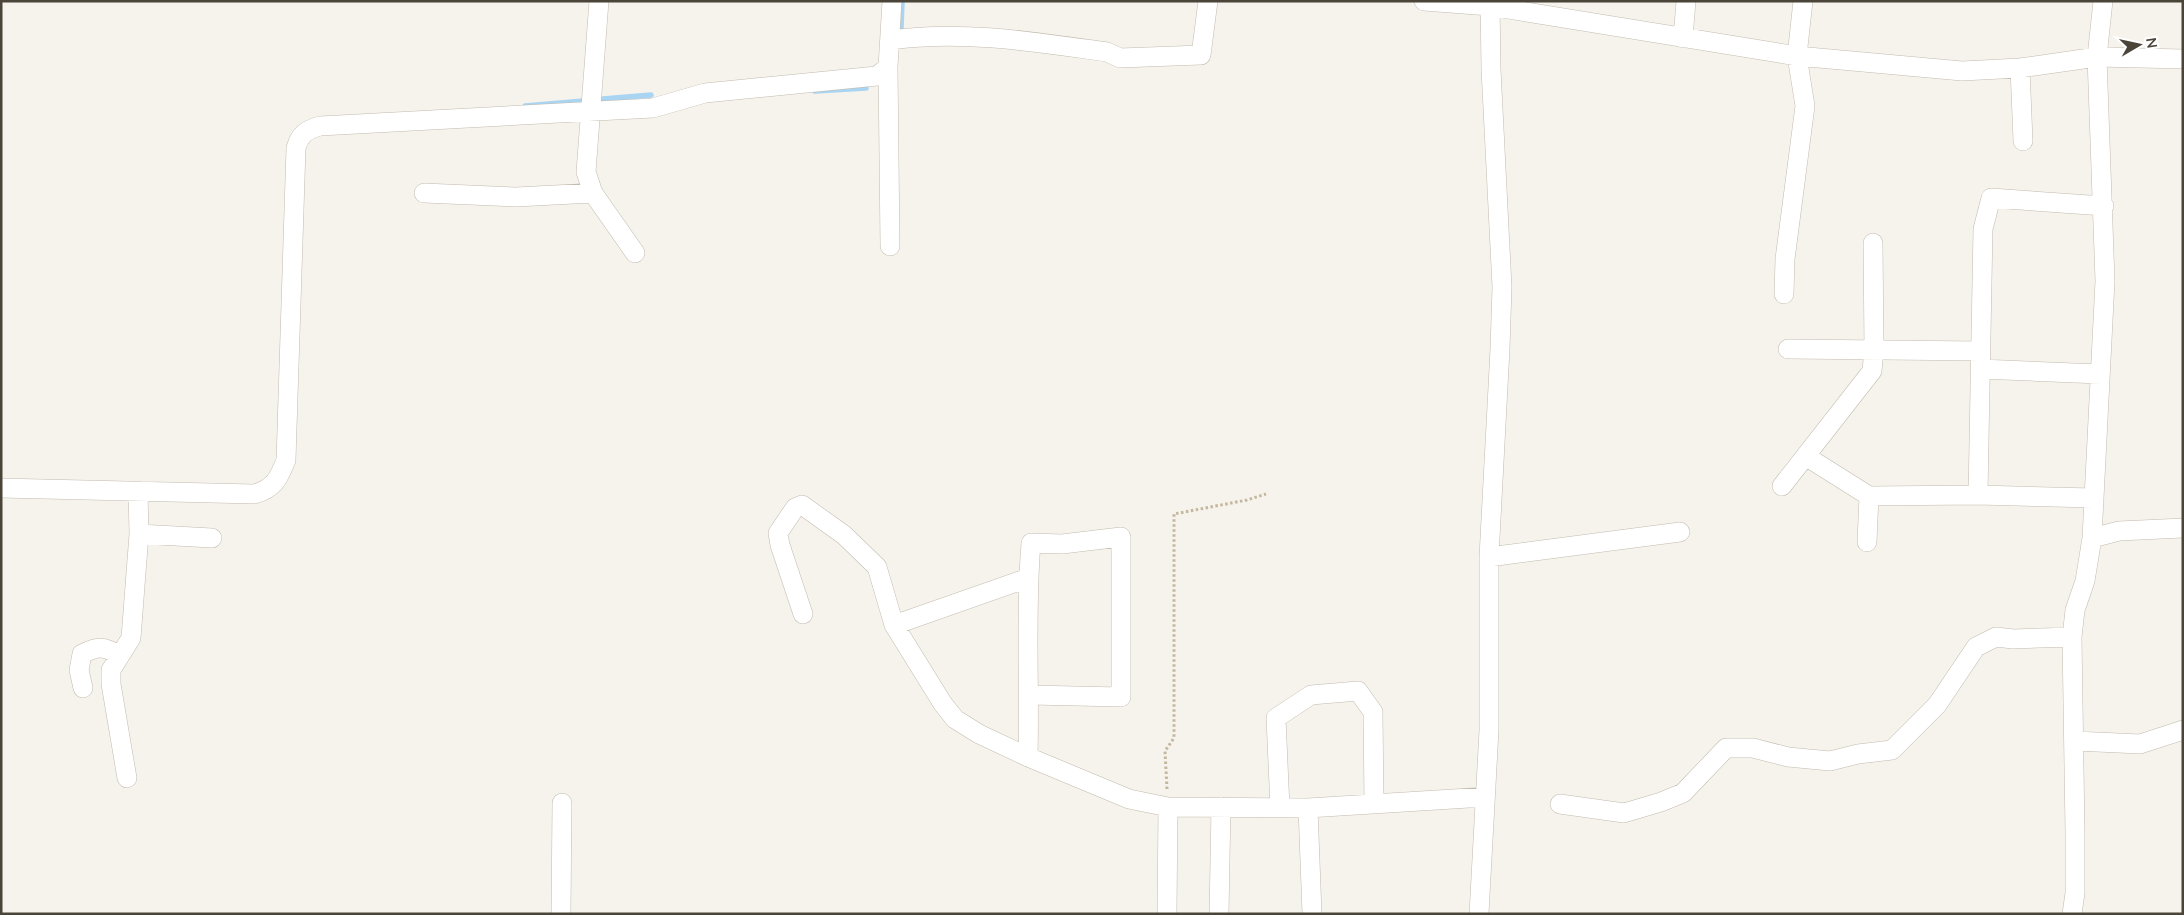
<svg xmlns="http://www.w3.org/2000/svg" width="2184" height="915" font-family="Mulish,sans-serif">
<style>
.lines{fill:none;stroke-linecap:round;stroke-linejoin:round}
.stream{stroke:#a9d4f2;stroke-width:5.5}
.minor-casing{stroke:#c2bbae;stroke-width:20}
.path{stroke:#c4b79f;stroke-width:3;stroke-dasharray:2.5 2.5;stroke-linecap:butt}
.minor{stroke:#fff;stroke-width:19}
</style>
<rect width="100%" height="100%" fill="#f6f3ec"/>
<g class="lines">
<path class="stream" d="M901,28L902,1
M815,91L866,88
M603,99L651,95
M525,106L584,101"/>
<g class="minor-casing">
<path id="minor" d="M599,1L586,172L593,193L635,253
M1424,1L1490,6L1797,56L1962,71L2020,68L2097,57L2183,59
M1683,38L1686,1
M891,40C963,30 1035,42 1107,52L1120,58L1201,55L1208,1
M888,67L890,246
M2020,68L2023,141
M424,193L516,197L593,193
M1784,294L1785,259L1805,106L1797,56L1803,1
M1788,349L1981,351
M1980,369L2100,374
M1807,457L1869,496L1978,495L2093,498
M1782,486L1872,371L1874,349L1873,243
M1,488L254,494C274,489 279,478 286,460L296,148C300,134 306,130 320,126L653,108L705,93L877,76L888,67L892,1
M1978,495L1983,229L1991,198L2104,206
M139,534L212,538
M2092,538L2119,531L2183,528
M1867,542L1869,496
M1489,557L1680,532
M803,614L780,545L778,533L795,508L802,505L844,535L877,567L894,625L943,704L955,719L979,734L1028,757L1129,799L1168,807L1308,808L1485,797
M894,625L1028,578
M83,688L79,670L82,654C98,646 104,646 119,655
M2075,741L2140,744L2183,730
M1028,757C1030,686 1025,614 1031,543L1062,544L1121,537V697L1030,695
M127,778L111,684V670L131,638L139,534L138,491
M1560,804L1624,813L1661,802L1683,793L1726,748H1753L1788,757L1830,761L1858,754L1892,750L1937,705L1976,647L1996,637L2013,639L2072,637
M1280,808L1276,718L1311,695L1358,691L1373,712L1374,804
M1308,808L1312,914
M561,914L562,803
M1167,914L1168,807
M1219,914L1221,807
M1479,914L1489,730V557L1500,349L1502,287L1491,69L1490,1
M2072,914L2075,893V832L2072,637L2075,610L2085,581L2092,538L2105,281L2097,57L2103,1"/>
</g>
<path class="path" d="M1167,789L1165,751L1174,738V514L1247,500L1266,494"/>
<use href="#minor" class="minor"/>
</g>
<rect width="2184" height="915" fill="none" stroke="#4b4439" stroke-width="5"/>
<g transform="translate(2139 45) rotate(81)" stroke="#ffffff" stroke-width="4" paint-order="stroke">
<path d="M0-4L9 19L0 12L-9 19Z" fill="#4b4439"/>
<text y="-8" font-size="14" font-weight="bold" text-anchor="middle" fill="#4b4439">N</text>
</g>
</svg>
